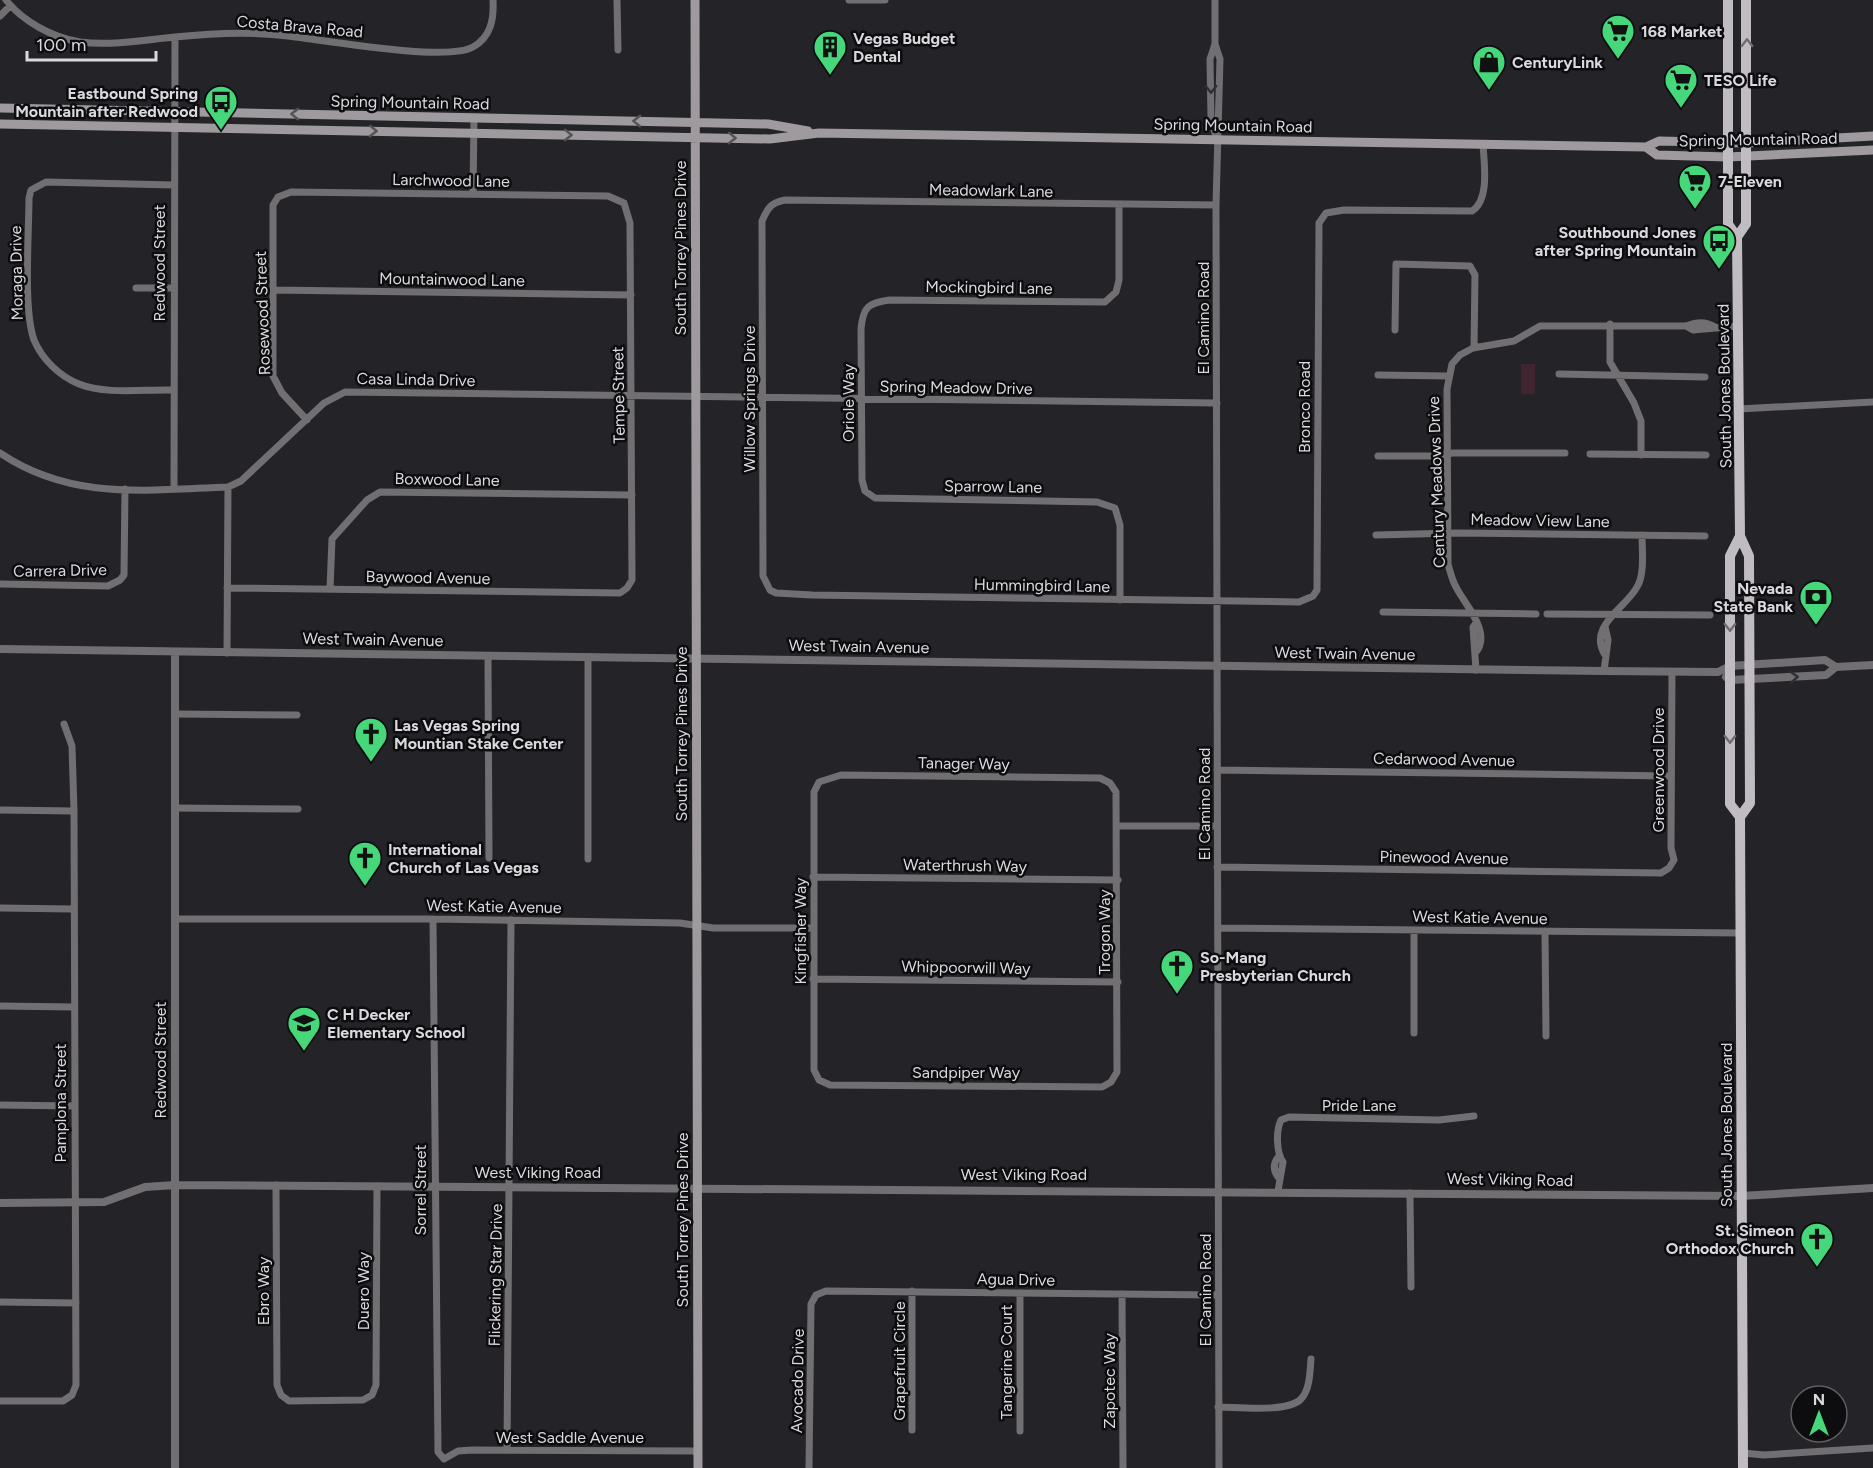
<svg xmlns="http://www.w3.org/2000/svg" width="1873" height="1468" font-family="Figtree,sans-serif">
<style>
.pitch{fill:#402531}
.lines{fill:none;stroke-linecap:round;stroke-linejoin:round}
.minor{stroke:#726f72;stroke-width:7}
.tertiary{stroke:#726f72;stroke-width:8}
.secondary{stroke:#9e9a9e;stroke-width:9}
.primary{stroke:#c1bcc1;stroke-width:10}
.oneway{stroke:#706d71}
.oneway2{stroke:#302f32}
.oneway3{stroke:#565356}
.labels{text-anchor:middle;stroke-width:5;stroke-linejoin:round;paint-order:stroke}
.street-label{font-size:16px;fill:#dad9dd;stroke:#0d0c0f}
.poi-label{font-size:16px;font-weight:bold;fill:#dad9dd;stroke:#0d0c0f;text-anchor:start}
</style>
<rect width="100%" height="100%" fill="#242328"/>
<path class="pitch" d="M1521,364H1535V394H1521Z"/>
<g class="lines">
<path class="minor" d="M6,0C22,21 53,38 80,42C111,46 143,40 175,37C213,33 250,31 288,36C323,40 447,62 473,47C491,37 494,19 493,0
M617,0L618,50
M849,0H885
M1215,0V44L1210,59L1211,119L1216,137
M0,16L10,6
M1215,44L1220,59L1216,205L1219,1468
M173,185L46,182L31,190L29,198C29,234 23,309 34,340C42,359 59,376 79,384C106,395 145,389 174,390
M473,194L474,118
M1119,205V280L1116,292L1105,302L889,300C868,303 863,307 861,329L862,480L865,491L875,498L1097,502L1115,508L1120,525V600
M1216,205L785,200C771,203 768,207 762,221L763,576L770,590L776,593L812,595L1299,602L1313,596L1317,590L1319,223L1326,213L1344,210L1472,211C1490,200 1484,163 1483,144
M136,288H174
M273,290L631,295
M1610,324V362L1634,403L1641,421V455
M1686,326L1693,330L1738,326
M1395,330L1396,264L1470,266L1475,275L1474,348
M1559,374L1705,377
M1378,375L1448,376
M1739,409L1873,402
M0,453C71,501 146,490 228,487L241,481L324,403L345,392L1217,403
M1590,454L1706,455
M1378,456H1432L1453,453H1565
M174,489L175,37
M1376,535L1458,533L1705,536
M0,584L108,586L120,580L124,575L125,489
M227,588L620,593L627,588L632,580L630,223L624,203L608,196L291,192L278,197L273,205V376L282,393L307,420
M330,589L332,539L367,500L380,492L632,495
M1383,612L1536,614
M1547,614L1710,615
M1476,623L1473,627L1476,670
M1476,652C1492,632 1465,605 1456,587C1452,580 1450,571 1448,564L1447,389L1452,364L1460,355L1473,348L1514,341L1540,326H1686C1697,322 1705,321 1715,327
M227,653L228,487
M1605,655C1587,626 1626,608 1637,587C1645,574 1642,550 1642,535
M488,656L489,858
M588,657V859
M1604,671L1608,640L1605,626
M175,714L297,715
M1217,770L1671,776
M841,775L1100,778L1110,783L1116,792L1117,1072L1111,1082L1102,1087L830,1085L819,1080L814,1070V792L819,782Z
M175,808L298,809
M0,810L74,811
M1117,826H1217
M1217,867L1661,873L1669,868L1674,860L1671,848L1672,672
M813,877L1118,880
M0,908L73,909
M175,919H433L680,923L713,928H813
M433,919L438,1452L444,1459L458,1451L472,1450L698,1451
M1218,928L1741,933
M1414,930V1033
M1545,931L1546,1036
M813,979L1118,982
M0,1006L74,1007
M0,1105L74,1106
M1278,1177C1273,1170 1273,1163 1279,1156
M276,1185L277,1385L281,1395L289,1401L363,1400L372,1395L376,1385L377,1186
M1278,1191L1283,1162C1276,1152 1276,1130 1281,1120L1289,1117L1439,1120L1474,1116
M1410,1193L1411,1287
M912,1291V1430
M1020,1293V1431
M1122,1294L1123,1468
M0,1302L76,1303
M0,1401H63L72,1395L76,1385L74,811L72,746L64,724
M1218,1407C1237,1407 1288,1413 1301,1399C1310,1390 1310,1371 1311,1359
M507,1450L511,920
M1743,1453L1764,1455L1873,1448
M809,1468L811,1304L816,1295L826,1291L1218,1295"/>
<path class="tertiary" d="M0,649L1604,671L1718,672L1730,666L1825,660L1836,667L1873,665
M1726,677L1730,680L1826,675L1836,667
M0,1203L104,1202L145,1187L175,1185L1741,1196L1873,1188
M175,1468V652"/>
<path class="secondary" d="M695,0L698,1468
M0,108L768,124L808,131
M0,124L770,139L819,133L1646,147L1659,141L1747,143L1873,136
M1646,147L1657,155L1728,157L1873,150"/>
<path class="primary" d="M1728,0V224L1737,237
M1740,817L1730,804V556L1740,536
M1743,1468L1740,817L1750,803L1749,556L1740,536L1737,237L1746,224V0"/>
</g>
<defs><path id="oneway-chevron" d="M-2-3.5L2.5 0L-2 3.5" fill="none" stroke-width="1.6" stroke-linecap="round" stroke-linejoin="round" transform="scale(1.5)"/></defs>
<g class="oneway">
<use href="#oneway-chevron" transform="translate(1747 43) rotate(-90)"/>
<use href="#oneway-chevron" transform="translate(1730 627) rotate(90)"/>
<use href="#oneway-chevron" transform="translate(1730 739) rotate(90)"/>
</g>
<g class="oneway2">
<use href="#oneway-chevron" transform="translate(1211 89) rotate(90)"/>
<use href="#oneway-chevron" transform="translate(1794 677) rotate(-4)"/>
</g>
<g class="oneway3">
<use href="#oneway-chevron" transform="translate(295 114) rotate(-179)"/>
<use href="#oneway-chevron" transform="translate(637 121) rotate(-179)"/>
<use href="#oneway-chevron" transform="translate(373 131) rotate(1)"/>
<use href="#oneway-chevron" transform="translate(568 135) rotate(1)"/>
<use href="#oneway-chevron" transform="translate(732 138) rotate(1)"/>
</g>
<defs>
<g id="supermarket-pin" transform="scale(1.725)"><path d="M0 17L-7.5 6A9.5 9.5 0 1 1 7.5 6Z" fill="#45d77a" stroke="#0d0c0f"/><path d="M-6-5.5h2.5l.6 2H6L4.5 2H-2.5L-4.4-4H-6ZM-1.5 3.2a1.3 1.3 0 1 0 .1 0ZM3 3.2a1.3 1.3 0 1 0 .1 0Z" fill="#111"/></g>
<g id="building-pin" transform="scale(1.725)"><path d="M0 17L-7.5 6A9.5 9.5 0 1 1 7.5 6Z" fill="#45d77a" stroke="#0d0c0f"/><path d="M-4-6H4V6H1V3H-1V6H-4ZM-2.5-4.3h1.7v1.8h-1.7ZM.8-4.3h1.7v1.8H.8ZM-2.5-1h1.7V.8h-1.7ZM.8-1h1.7V.8H.8Z" fill="#111"/></g>
<g id="shop-pin" transform="scale(1.725)"><path d="M0 17L-7.5 6A9.5 9.5 0 1 1 7.5 6Z" fill="#45d77a" stroke="#0d0c0f"/><path d="M-5-2.5h2.3a2.7 3.5 0 0 1 5.4 0H5L5.5 6h-11ZM-1.5-2.5h3a1.5 2.3 0 0 0-3 0Z" fill="#111"/></g>
<g id="bus-pin" transform="scale(1.725)"><path d="M0 17L-7.5 6A9.5 9.5 0 1 1 7.5 6Z" fill="#45d77a" stroke="#0d0c0f"/><path d="M-5-6H5V4H4V6H2V4H-2V6H-4V4H-5ZM-3.5-4V0h7V-4ZM-3.5 1.2v1.5H-2V1.2ZM2 1.2v1.5H3.5V1.2Z" fill="#111"/></g>
<g id="bank-pin" transform="scale(1.725)"><path d="M0 17L-7.5 6A9.5 9.5 0 1 1 7.5 6Z" fill="#45d77a" stroke="#0d0c0f"/><path d="M-6-4H6V4H-6ZM0-2.3a2.3 2.3 0 1 0 0 4.6a2.3 2.3 0 1 0 0-4.6Z" fill="#111"/></g>
<g id="church-pin" transform="scale(1.725)"><path d="M0 17L-7.5 6A9.5 9.5 0 1 1 7.5 6Z" fill="#45d77a" stroke="#0d0c0f"/><path d="M-1.2-6h2.4v3.5h3.3v2.4h-3.3V6h-2.4V-.1h-3.3v-2.4h3.3Z" fill="#111"/></g>
<g id="school-pin" transform="scale(1.725)"><path d="M0 17L-7.5 6A9.5 9.5 0 1 1 7.5 6Z" fill="#45d77a" stroke="#0d0c0f"/><path d="M0-5L7-2L0 1L-7-2ZM-4 1L0 2.5L4 1V4Q0 6-4 4Z" fill="#111"/></g>
</defs>
<g fill-rule="evenodd">
<use href="#supermarket-pin" x="1618" y="31"/>
<use href="#building-pin" x="830" y="47"/>
<use href="#shop-pin" x="1489" y="62"/>
<use href="#supermarket-pin" x="1681" y="80"/>
<use href="#bus-pin" x="221" y="102"/>
<use href="#supermarket-pin" x="1695" y="181"/>
<use href="#bus-pin" x="1719" y="241"/>
<use href="#bank-pin" x="1816" y="597"/>
<use href="#church-pin" x="371" y="734"/>
<use href="#church-pin" x="365" y="858"/>
<use href="#church-pin" x="1177" y="966"/>
<use href="#school-pin" x="304" y="1023"/>
<use href="#church-pin" x="1817" y="1239"/>
</g>
<g class="labels">
<g class="street-label">
<text transform="translate(300 26) rotate(5)" y="6">Costa Brava Road</text>
<text transform="translate(410 102) rotate(1)" y="6">Spring Mountain Road</text>
<text transform="translate(1233 125) rotate(1)" y="6">Spring Mountain Road</text>
<text transform="translate(1758 139) rotate(-1)" y="6">Spring Mountain Road</text>
<text transform="translate(451 180) rotate(1)" y="6">Larchwood Lane</text>
<text transform="translate(991 190) rotate(1)" y="6">Meadowlark Lane</text>
<text transform="translate(680 248) rotate(-90)" y="6">South Torrey Pines Drive</text>
<text transform="translate(159 263) rotate(-90)" y="6">Redwood Street</text>
<text transform="translate(16 273) rotate(-91)" y="6">Moraga Drive</text>
<text transform="translate(452 279) rotate(1)" y="6">Mountainwood Lane</text>
<text transform="translate(989 287) rotate(1)" y="6">Mockingbird Lane</text>
<text transform="translate(262 313) rotate(-92)" y="6">Rosewood Street</text>
<text transform="translate(1203 318) rotate(-90)" y="6">El Camino Road</text>
<text transform="translate(416 379) rotate(1)" y="6">Casa Linda Drive</text>
<text transform="translate(1724 386) rotate(-91)" y="6">South Jones Boulevard</text>
<text transform="translate(956 387) rotate(1)" y="6">Spring Meadow Drive</text>
<text transform="translate(618 395) rotate(-91)" y="6">Tempe Street</text>
<text transform="translate(749 399) rotate(-90)" y="6">Willow Springs Drive</text>
<text transform="translate(848 403) rotate(-90)" y="6">Oriole Way</text>
<text transform="translate(1304 407) rotate(-90)" y="6">Bronco Road</text>
<text transform="translate(447 479) rotate(1)" y="6">Boxwood Lane</text>
<text transform="translate(1436 482) rotate(-92)" y="6">Century Meadows Drive</text>
<text transform="translate(993 486) rotate(1)" y="6">Sparrow Lane</text>
<text transform="translate(1540 520) rotate(1)" y="6">Meadow View Lane</text>
<text transform="translate(60 570) rotate(-1)" y="6">Carrera Drive</text>
<text transform="translate(428 577) rotate(1)" y="6">Baywood Avenue</text>
<text transform="translate(1042 585) rotate(1)" y="6">Hummingbird Lane</text>
<text transform="translate(373 639) rotate(1)" y="6">West Twain Avenue</text>
<text transform="translate(859 646) rotate(1)" y="6">West Twain Avenue</text>
<text transform="translate(1345 653) rotate(1)" y="6">West Twain Avenue</text>
<text transform="translate(681 734) rotate(-90)" y="6">South Torrey Pines Drive</text>
<text transform="translate(1444 759) rotate(1)" y="6">Cedarwood Avenue</text>
<text transform="translate(964 763) rotate(1)" y="6">Tanager Way</text>
<text transform="translate(1658 770) rotate(-90)" y="6">Greenwood Drive</text>
<text transform="translate(1204 804) rotate(-90)" y="6">El Camino Road</text>
<text transform="translate(1444 857) rotate(1)" y="6">Pinewood Avenue</text>
<text transform="translate(965 865) rotate(1)" y="6">Waterthrush Way</text>
<text transform="translate(494 906) rotate(1)" y="6">West Katie Avenue</text>
<text transform="translate(1480 917) rotate(1)" y="6">West Katie Avenue</text>
<text transform="translate(800 931) rotate(-90)" y="6">Kingfisher Way</text>
<text transform="translate(1104 932) rotate(-90)" y="6">Trogon Way</text>
<text transform="translate(966 967) rotate(1)" y="6">Whippoorwill Way</text>
<text transform="translate(160 1060) rotate(-90)" y="6">Redwood Street</text>
<text x="966" y="1078">Sandpiper Way</text>
<text transform="translate(60 1103) rotate(-90)" y="6">Pamplona Street</text>
<text x="1359" y="1111">Pride Lane</text>
<text transform="translate(1726 1125) rotate(-90)" y="6">South Jones Boulevard</text>
<text x="538" y="1178">West Viking Road</text>
<text x="1024" y="1180">West Viking Road</text>
<text transform="translate(1510 1179) rotate(1)" y="6">West Viking Road</text>
<text transform="translate(420 1190) rotate(-90)" y="6">Sorrel Street</text>
<text transform="translate(682 1220) rotate(-90)" y="6">South Torrey Pines Drive</text>
<text transform="translate(495 1275) rotate(-89)" y="6">Flickering Star Drive</text>
<text transform="translate(1016 1279) rotate(1)" y="6">Agua Drive</text>
<text transform="translate(1205 1290) rotate(-90)" y="6">El Camino Road</text>
<text transform="translate(263 1291) rotate(-90)" y="6">Ebro Way</text>
<text transform="translate(363 1291) rotate(-90)" y="6">Duero Way</text>
<text transform="translate(899 1361) rotate(-90)" y="6">Grapefruit Circle</text>
<text transform="translate(1006 1362) rotate(-90)" y="6">Tangerine Court</text>
<text transform="translate(797 1381) rotate(-89)" y="6">Avocado Drive</text>
<text transform="translate(1109 1381) rotate(-90)" y="6">Zapotec Way</text>
<text x="570" y="1443">West Saddle Avenue</text>
</g>
<g class="poi-label">
<text x="1641" y="37">168 Market</text>
<text x="853" y="44">Vegas Budget<tspan x="853" dy="18">Dental</tspan></text>
<text x="1512" y="68">CenturyLink</text>
<text x="1704" y="86">TESO Life</text>
<text x="198" y="99" text-anchor="end">Eastbound Spring<tspan x="198" dy="18">Mountain after Redwood</tspan></text>
<text x="1718" y="187">7-Eleven</text>
<text x="1696" y="238" text-anchor="end">Southbound Jones<tspan x="1696" dy="18">after Spring Mountain</tspan></text>
<text x="1793" y="594" text-anchor="end">Nevada<tspan x="1793" dy="18">State Bank</tspan></text>
<text x="394" y="731">Las Vegas Spring<tspan x="394" dy="18">Mountian Stake Center</tspan></text>
<text x="388" y="855">International<tspan x="388" dy="18">Church of Las Vegas</tspan></text>
<text x="1200" y="963">So-Mang<tspan x="1200" dy="18">Presbyterian Church</tspan></text>
<text x="327" y="1020">C H Decker<tspan x="327" dy="18">Elementary School</tspan></text>
<text x="1794" y="1236" text-anchor="end">St. Simeon<tspan x="1794" dy="18">Orthodox Church</tspan></text>
</g>
</g>
<g transform="translate(1819 1414)"><circle r="28" fill="#0d0c0f" stroke="#5f5e61" stroke-width="1.5"/>
<path d="M0-4.5L10 22L0 15L-10 22Z" fill="#45d77a"/>
<text y="-9" font-size="16" font-weight="bold" text-anchor="middle" fill="#dad9dd">N</text>
</g>
<path d="M27 51v9h129v-9" fill="none" stroke="#dad9dd" stroke-width="3"/>
<text x="36" y="51" font-size="18" fill="#dad9dd" stroke="#0d0c0f" stroke-width="4.5" paint-order="stroke">100 m</text>
</svg>
